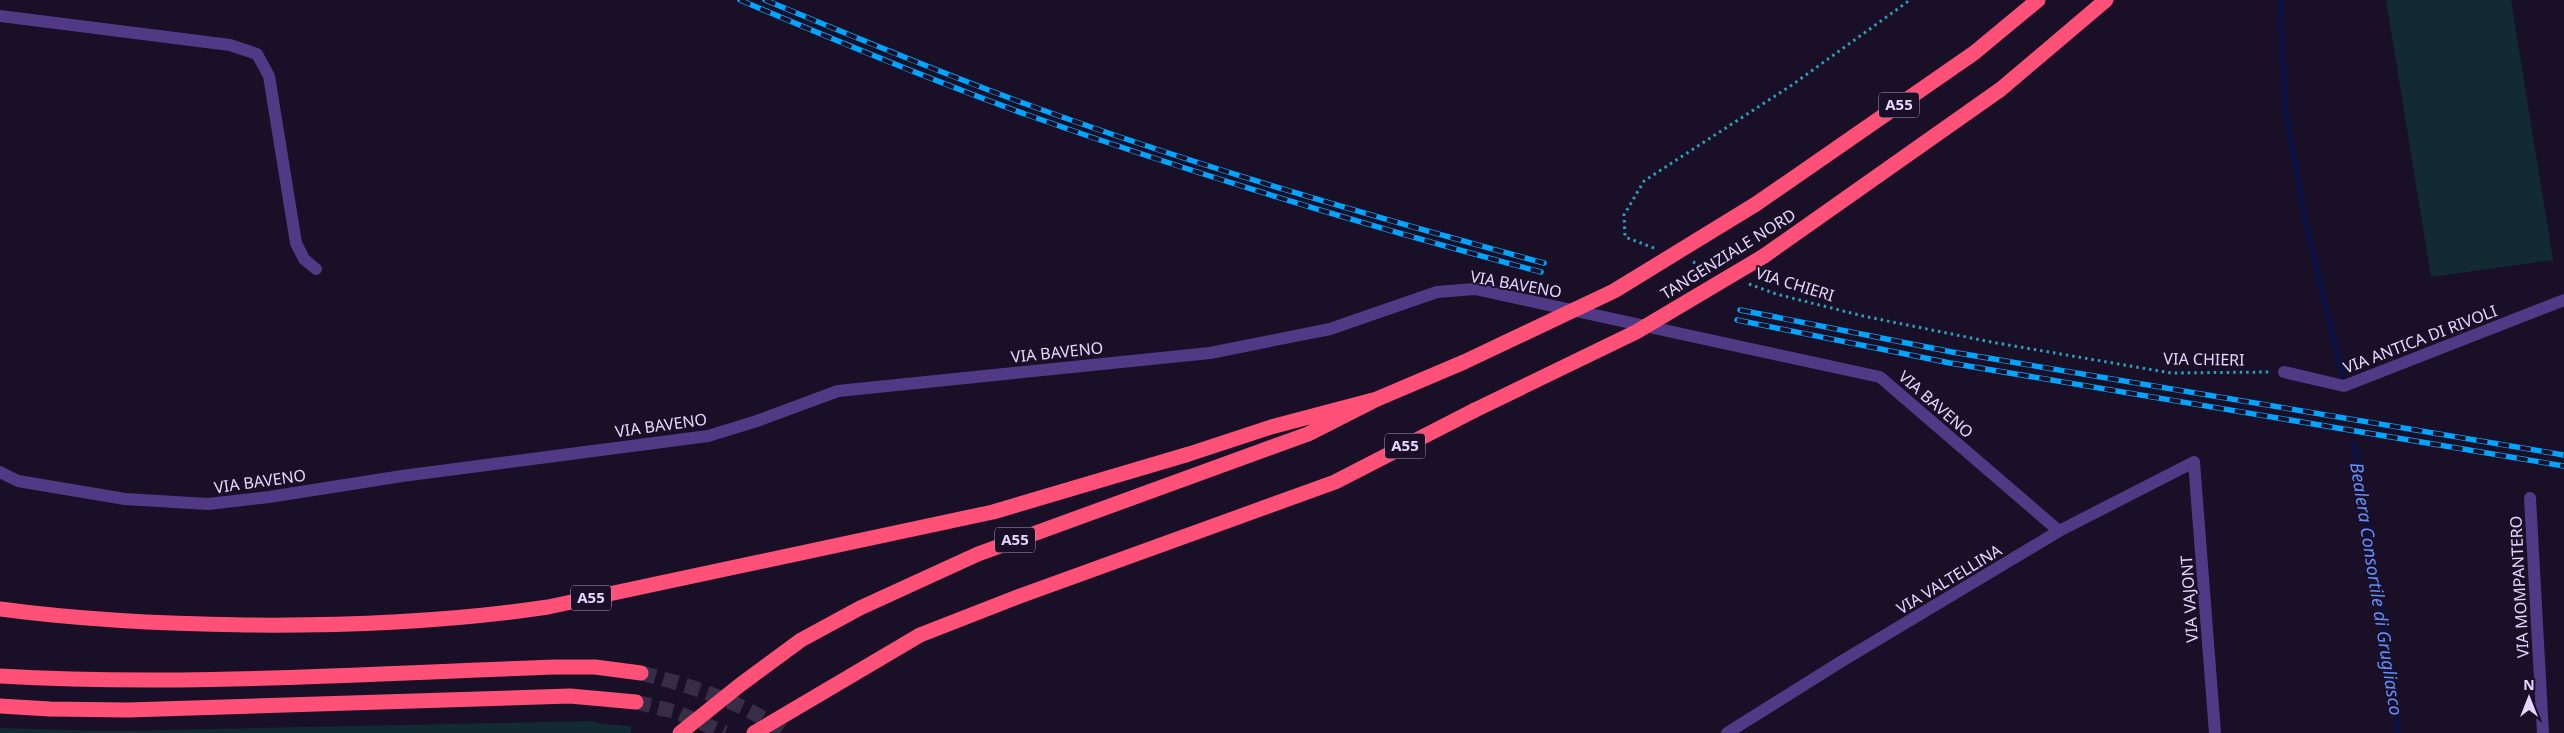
<svg xmlns="http://www.w3.org/2000/svg" width="2564" height="733" font-family="'Noto Sans',sans-serif">
<style>
.green{fill:#122a31}
.lines{fill:none;stroke-linecap:round;stroke-linejoin:round}
.stream{stroke:#0a1145;stroke-width:5.5}
.highway-tunnel{stroke:#382d47;stroke-width:15;stroke-dasharray:15 8;stroke-linecap:butt}
.path{stroke:#2f9eb9;stroke-width:3;stroke-dasharray:2.5 4;stroke-linecap:butt}
.minor{stroke:#503a86;stroke-width:12}
.highway{stroke:#ff5078;stroke-width:15}
.rail-casing{stroke:#01a5ff;stroke-width:5.5}
.rail{stroke:#190f27;stroke-width:4;stroke-dasharray:11;stroke-linecap:butt}
.highway-bridge{stroke:#ff5078;stroke-width:15}
.labels{text-anchor:middle;stroke-width:4;stroke-linejoin:round;paint-order:stroke}
.shield{fill:#190f27;stroke:#a89abe;stroke-width:1}
.shield-label{font-size:15px;font-weight:bold;fill:#e5d5ff}
.street-label{font-size:16px;fill:#e5d5ff;stroke:#190f27}
.water-label{font-size:18px;font-style:italic;fill:#638fff;stroke:#190f27}
</style>
<rect width="100%" height="100%" fill="#190f27"/>
<path class="green" d="M2386,0H2511L2553,260L2431,277Z
M593,721L601,724L631,726V733H0V728L111,731Z"/>
<g class="lines">
<path class="stream" d="M2280,0L2285,106L2305,221L2343,377
M2354,444L2385,632L2398,733"/>
<path class="highway-tunnel" d="M641,673C692,686 743,702 786,733
M636,702L676,712L725,733"/>
<path class="path" d="M1654,248L1625,237L1624,215L1644,181L1792,85L1910,0
M1693,262L1710,269
M1749,284L1776,294L1863,316L1991,342L2171,373L2270,372"/>
<path class="minor" d="M0,16L230,45L257,54L269,76L296,243L304,259L316,269
M2284,372L2344,386L2564,300
M0,472L18,481L125,499L208,504L269,497L402,476L708,436L757,421L838,391L1210,353L1330,329L1437,292L1475,289L1880,377L2059,531
M2530,498L2543,733
M1727,733L1842,661L2059,531L2194,462L2215,733"/>
<path class="highway" d="M1756,204L1974,53L2038,0
M1764,256L2001,89L2106,0
M0,609C82,620 164,624 246,625C348,626 447,622 548,607L993,512L1189,454L1271,427L1377,399
M0,676C184,687 374,673 558,667H595L641,673
M0,706L50,709L128,710L570,696L636,702
M680,733L740,685L801,640L860,608L978,554L1308,434L1377,399L1464,362
M754,733L920,635L1020,596L1335,482L1475,410"/>
<g class="rail-casing">
<path id="rail" d="M740,0C834,40 928,79 1025,114C1194,174 1367,226 1541,272
M765,0C852,36 938,72 1026,104C1196,166 1370,216 1544,263
M1740,310L1952,352L2564,455
M1737,320L1950,363L2564,466"/>
</g>
<use href="#rail" class="rail"/>
<path class="highway-bridge" d="M1464,362L1614,291L1756,204
M1475,410L1636,332L1764,256"/>
</g>
<g class="labels">
<g class="shield">
<rect x="1879" y="92.5" width="40" height="25" rx="4"/>
<rect x="1385" y="433.5" width="40" height="25" rx="4"/>
<rect x="995" y="527.5" width="40" height="25" rx="4"/>
<rect x="571" y="585.5" width="40" height="25" rx="4"/>
</g>
<g class="shield-label">
<text x="1899" y="110">A55</text>
<text x="1405" y="451">A55</text>
<text x="1015" y="545">A55</text>
<text x="591" y="603">A55</text>
</g>
<g class="street-label">
<text transform="translate(1728 254) rotate(-32)" y="6">TANGENZIALE NORD</text>
<text transform="translate(1516 284) rotate(10)" y="6">VIA BAVENO</text>
<text transform="translate(1795 284) rotate(17)" y="6">VIA CHIERI</text>
<text transform="translate(2420 339) rotate(-21)" y="6">VIA ANTICA DI RIVOLI</text>
<text transform="translate(1057 352) rotate(-6)" y="6">VIA BAVENO</text>
<text transform="translate(2204 359) rotate(1)" y="6">VIA CHIERI</text>
<text transform="translate(1936 404) rotate(41)" y="6">VIA BAVENO</text>
<text transform="translate(661 425) rotate(-8)" y="6">VIA BAVENO</text>
<text transform="translate(260 481) rotate(-8)" y="6">VIA BAVENO</text>
<text transform="translate(1949 579) rotate(-31)" y="6">VIA VALTELLINA</text>
<text transform="translate(2519 587) rotate(-93)" y="6">VIA MOMPANTERO</text>
<text transform="translate(2189 599) rotate(-94)" y="6">VIA VAJONT</text>
</g>
<g class="water-label">
<text transform="translate(2376 589) rotate(81)" y="6">Bealera Consortile di Grugliasco</text>
</g>
</g>
<g transform="translate(2529 698)" stroke="#190f27" stroke-width="4" paint-order="stroke">
<path d="M0-4L9 19L0 12L-9 19Z" fill="#e5d5ff"/>
<text y="-8" font-size="14" font-weight="bold" text-anchor="middle" fill="#e5d5ff">N</text>
</g>
</svg>
